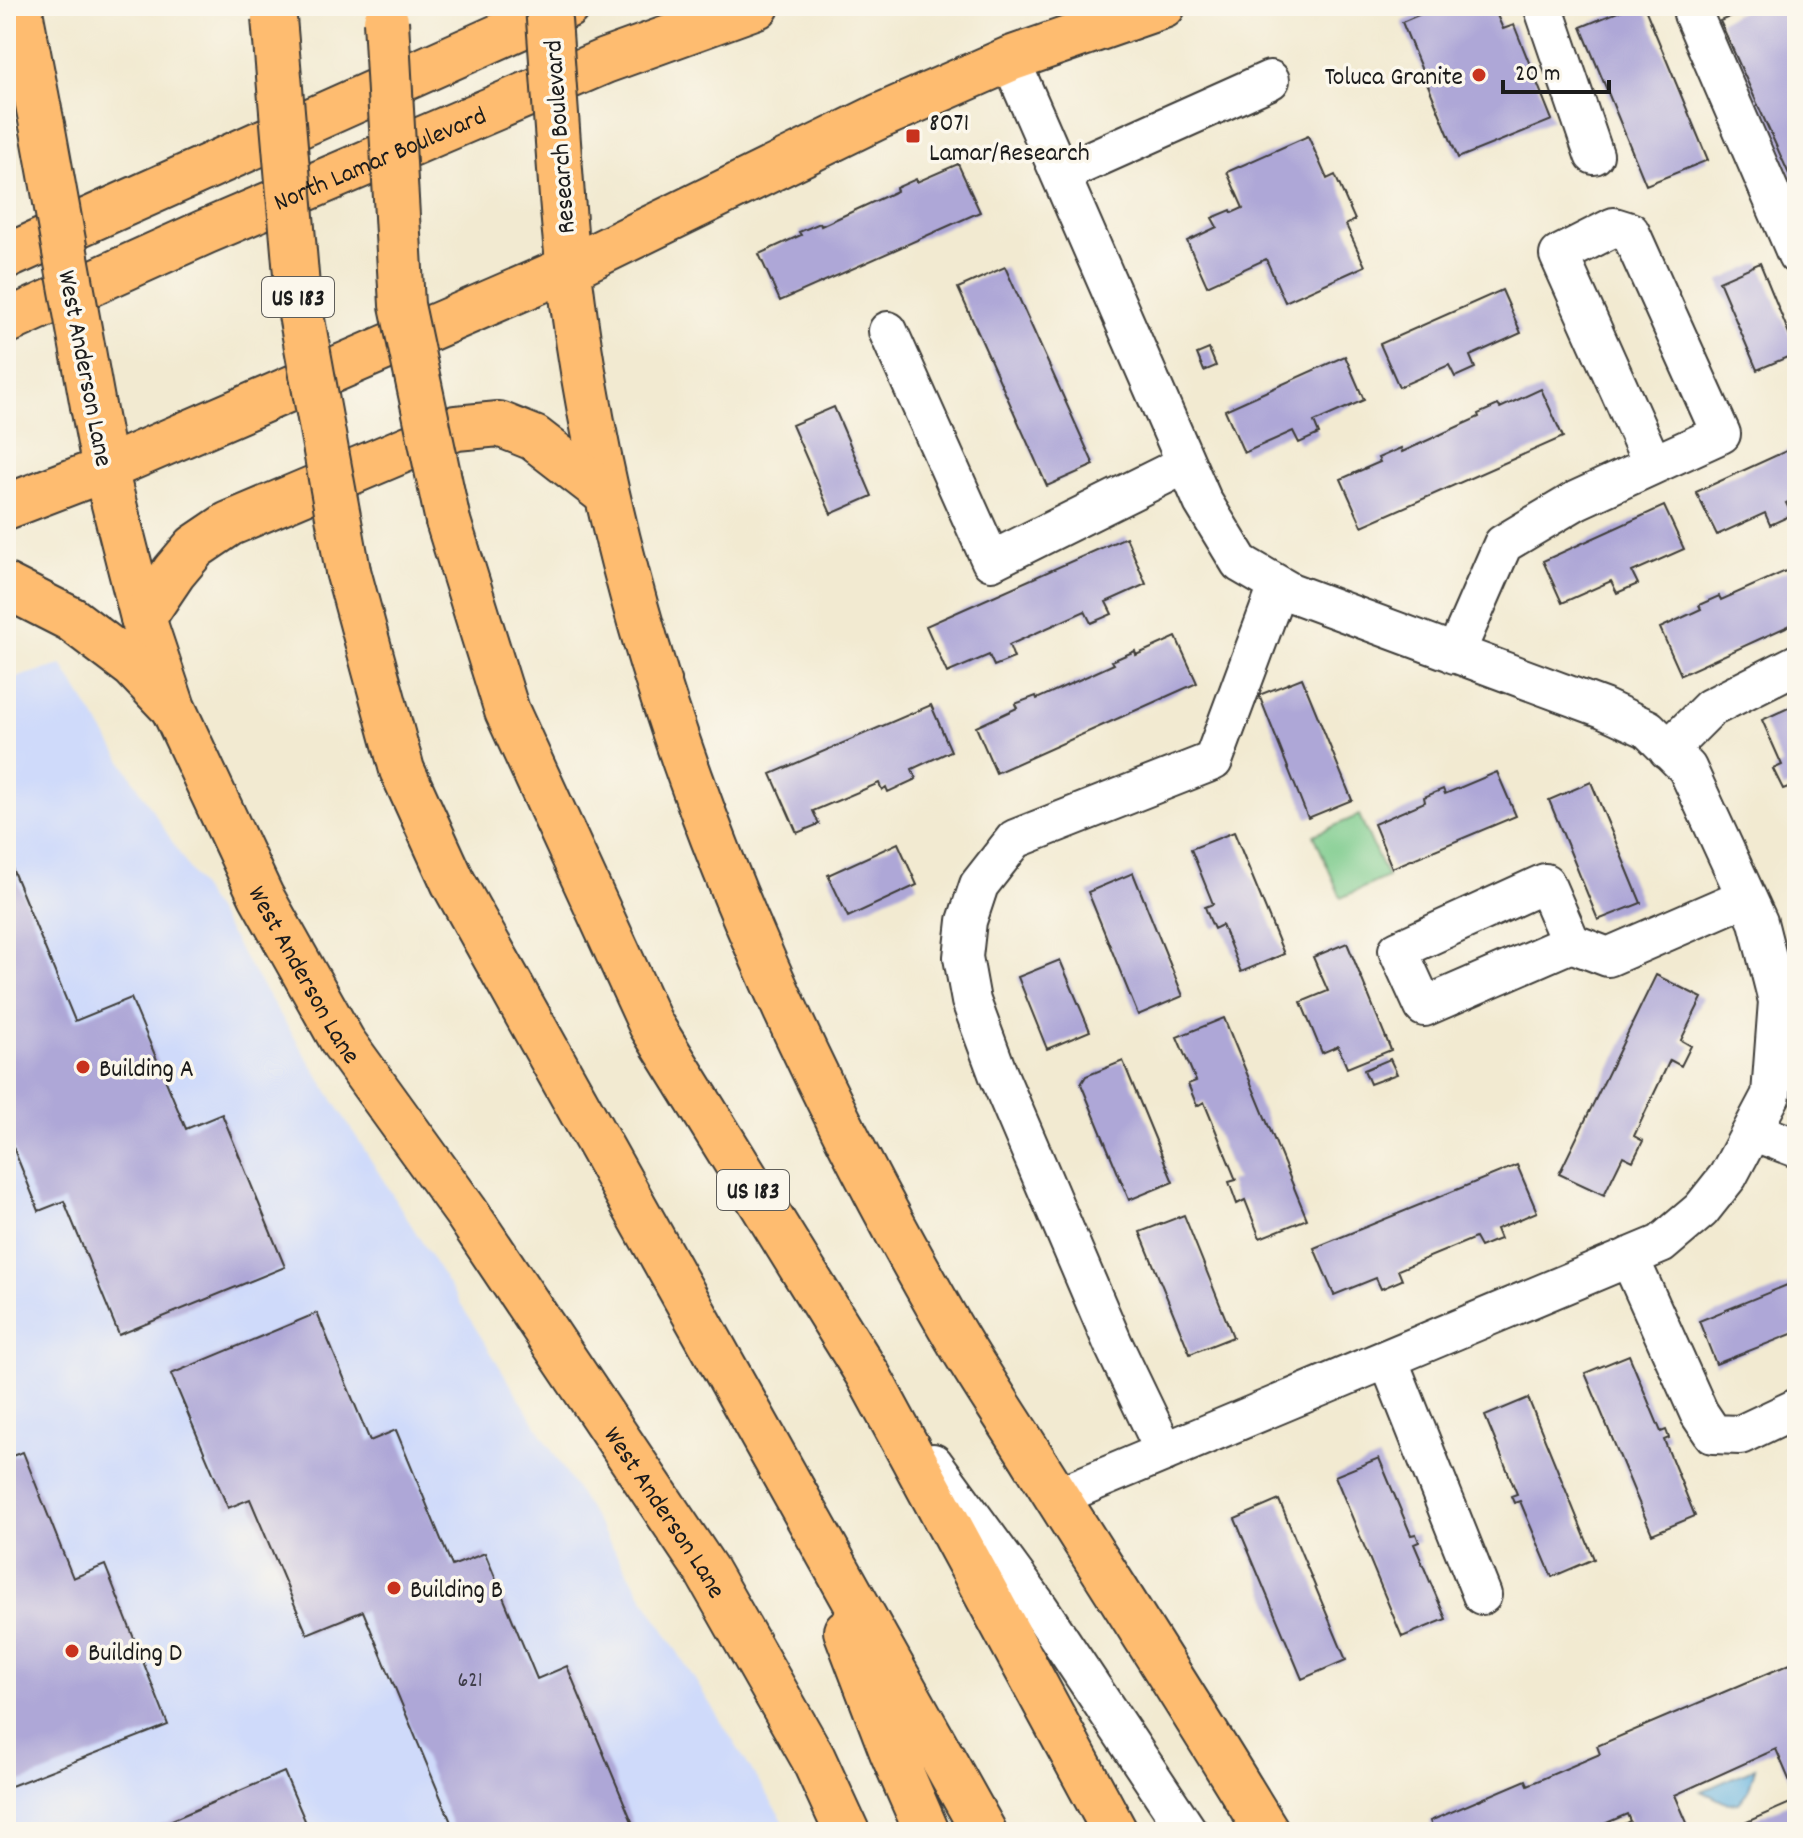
<svg xmlns="http://www.w3.org/2000/svg" width="1803" height="1838" font-family="Dekko,sans-serif">
<style>
.built{fill:#cfdafa}
.green{fill:#7bcb8c;stroke:#4c7454;stroke-width:2}
.water{fill:#66b3df;stroke:#41687e;stroke-width:2}
.building{fill:#aea7d7}
.lines{fill:none;stroke-linecap:round;stroke-linejoin:round}
.minor-casing{stroke:#3c3b37;stroke-width:42}
.major-casing{stroke:#3c3b37;stroke-width:48}
.highway-casing{stroke:#3c3b37;stroke-width:48}
.minor{stroke:#fff;stroke-width:38}
.major{stroke:#febc70;stroke-width:44}
.highway{stroke:#febc70;stroke-width:44}
.major-bridge-casing{stroke:#3c3b37;stroke-width:48;stroke-linecap:butt}
.highway-bridge-casing{stroke:#3c3b37;stroke-width:48;stroke-linecap:butt}
.major-bridge{stroke:#febc70;stroke-width:44}
.highway-bridge{stroke:#febc70;stroke-width:44}
.poi-dot{fill:#c8321e;stroke:#fbf7ec;stroke-width:3}
.labels{text-anchor:middle;stroke-width:7;stroke-linejoin:round;paint-order:stroke}
.number-label{font-size:22px;fill:#403f4b}
.shield{fill:#fbf7ec;stroke:#5f5e5a;stroke-width:2}
.shield-label{font-size:24px;font-weight:bold;fill:#1c1c1c}
.poi-label{font-size:26px;fill:#1c1c1c;stroke:#fbf7ec;text-anchor:start}
.street-label{font-size:26px;fill:#1c1c1c;stroke:#fbf7ec}
</style>
<rect width="100%" height="100%" fill="#fbf7ec"/>
<filter id="ink" filterUnits="userSpaceOnUse"><feTurbulence type="fractalNoise" baseFrequency=".0125" numOctaves="2"/><feDisplacementMap in="SourceGraphic" scale="16" xChannelSelector="R" yChannelSelector="G"/><feConvolveMatrix kernelMatrix="1 2 1 2 8 2 1 2 1" color-interpolation-filters="sRGB"/></filter>
<filter id="wash" filterUnits="userSpaceOnUse"><feTurbulence type="fractalNoise" baseFrequency=".006" numOctaves="4" result="noise"/><feDisplacementMap in="SourceGraphic" scale="32" xChannelSelector="R" yChannelSelector="G"/><feGaussianBlur stdDeviation="1.8" result="paint"/><feColorMatrix in="noise" values="0 0 0 0 0 0 0 0 0 0 0 0 0 0 0 0 0 1.4 0 .05"/><feComposite in="paint" operator="in"/></filter>
<g filter="url(#wash)">
<rect width="100%" height="100%" fill="#f2ead1"/>
<path class="built" d="M62,665L790,1832H6V680Z"/>
<path class="green" d="M1359,815L1387,877L1341,898L1314,835Z"/>
<path class="water" d="M1755,1768L1748,1792L1739,1803L1728,1804L1702,1791Z"/>
<g id="blocks">
<path class="building" d="M1439,6H1493L1503,29L1514,25L1552,120L1458,158L1402,22Z
M1632,6H1644L1708,160L1646,185L1581,27Z
M1741,6H1797V192L1720,21L1743,11Z
M1308,136L1327,179L1335,175L1355,220L1346,225L1365,266L1285,302L1266,259L1207,286L1187,241L1217,227L1212,218L1231,210L1232,213L1243,208L1227,172Z
M958,164L980,212L780,301L759,254L801,235L799,232L820,223L821,226L897,191L896,188L916,179L917,182Z
M1760,263L1797,353L1757,370L1719,281Z
M1005,267L1094,465L1047,486L958,288Z
M1502,290L1521,333L1470,356L1475,368L1455,377L1449,365L1399,387L1380,344Z
M1209,349L1216,366L1204,371L1197,354Z
M1345,356L1364,400L1314,422L1319,434L1299,443L1293,431L1244,453L1225,410Z
M1541,389L1563,437L1362,526L1341,479L1380,462L1378,458L1401,448L1402,452L1479,417L1478,414L1498,405L1500,408Z
M834,407L872,496L831,514L792,425Z
M1797,446V498L1786,503L1792,515L1770,525L1765,513L1717,535L1696,492Z
M1664,506L1684,549L1632,572L1638,584L1633,586L1617,593L1611,581L1562,603L1543,561Z
M1126,537L1146,584L1106,602L1112,614L1091,623L1085,611L1009,645L1014,658L994,666L989,655L947,673L926,626Z
M1797,566V622L1681,675L1660,628L1701,609L1699,605L1719,596L1721,600Z
M1176,637L1197,683L996,773L976,727L1017,708L1015,704L1036,696L1037,699L1114,664L1112,661L1135,651L1136,655Z
M1302,678L1352,800L1308,818L1259,695Z
M1797,704V800L1791,786L1783,789L1773,769L1782,765L1762,720Z
M931,705L951,751L912,769L916,779L888,792L886,787L882,790L879,783L813,811L819,824L797,833L771,774Z
M1497,772L1516,816L1392,868L1374,824L1425,802L1424,797L1443,789L1445,794Z
M1591,782L1641,903L1598,920L1549,800Z
M1234,832L1284,954L1241,972L1222,925L1214,929L1210,920L1205,907L1213,904L1191,849Z
M898,843L917,885L848,917L828,875Z
M6,854L75,1021L131,998L186,1129L222,1114L285,1267L119,1335L64,1201L39,1211L6,1130Z
M1133,873L1183,996L1138,1015L1088,892Z
M1347,943L1391,1050L1347,1068L1338,1046L1322,1053L1301,1002L1328,991L1313,957Z
M1060,960L1090,1031L1047,1049L1018,977Z
M1656,975L1702,998L1681,1040L1691,1046L1681,1066L1670,1060L1634,1136L1643,1141L1633,1161L1623,1156L1604,1195L1559,1174Z
M1224,1018L1307,1219L1260,1238L1245,1200L1237,1204L1229,1182L1236,1180L1204,1102L1197,1106L1188,1084L1196,1081L1177,1037Z
M1390,1059L1397,1074L1370,1084L1364,1070Z
M1123,1061L1173,1182L1129,1200L1081,1084L1086,1076Z
M1517,1165L1537,1212L1496,1229L1500,1239L1492,1242L1480,1247L1475,1238L1398,1270L1402,1280L1381,1289L1376,1278L1334,1295L1314,1248Z
M1184,1215L1233,1337L1190,1354L1140,1232Z
M1797,1281V1340L1794,1333L1716,1364L1699,1321Z
M317,1313L370,1441L396,1430L452,1566L485,1553L537,1679L567,1666L633,1824L613,1832H455L363,1611L307,1634L250,1499L228,1508L171,1374Z
M1629,1355L1661,1432L1666,1430L1669,1438L1664,1440L1695,1516L1652,1534L1585,1373Z
M1528,1398L1594,1559L1552,1577L1520,1501L1514,1503L1511,1496L1517,1494L1485,1416Z
M23,1452L73,1578L105,1565L168,1725L6,1788V1458Z
M1379,1458L1411,1535L1416,1534L1419,1542L1414,1544L1446,1619L1402,1637L1335,1476Z
M1279,1500L1346,1660L1302,1679L1235,1519Z
M1790,1664L1793,1671L1797,1670V1798L1776,1749L1675,1795L1691,1832H1622L1620,1826L1630,1821L1627,1814L1586,1832H1434L1430,1821L1526,1780L1528,1785L1600,1754L1597,1746Z
M284,1772L310,1832H144Z
M1797,1800V1832H1724Z"/>
</g>
</g>
<g filter="url(#ink)">
<use href="#blocks" fill-opacity="0" stroke="#3c3b37" stroke-width="2"/>
<g class="lines">
<g class="minor-casing">
<path id="minor" d="M1543,6L1594,155
M1692,6L1693,14L1797,255
M1010,59L1203,502L1240,563L1290,592L1603,708L1648,729L1687,768L1758,922L1778,1001L1771,1095L1728,1176L1701,1210L1661,1244L1057,1497
M1060,174L1270,80
M888,331L991,561L1186,464
M1455,654L1503,544L1577,500L1653,465L1559,255L1614,227L1630,232L1721,434L1653,465
M1668,750L1710,708L1797,664
M1571,943L1545,883L1398,950L1424,1007L1571,943L1608,957L1746,897
M1752,1131L1797,1148
M1629,1257L1699,1413L1713,1434L1740,1435L1797,1408
M1388,1359L1482,1595
M1165,1452L1114,1346L998,1074L971,1001L963,957L967,921L979,885L1015,839L1213,761L1278,586
M933,1463L1039,1608L1188,1832"/>
</g>
<g class="major-casing">
<g id="major">
<path d="M19,6L42,125"/>
<path d="M562,197C592,597 747,973 945,1318C973,1368 1006,1415 1036,1464C1113,1586 1192,1708 1267,1832"/>
<path d="M6,257L567,6"/>
<path id="s1" d="M6,322L205,232L605,61L757,6"/>
<path id="s2" d="M93,406L105,469L143,618L173,708L261,896L343,1042L466,1212L706,1570L813,1758L847,1832"/>
<path d="M6,507L105,469L567,269L878,117L1010,59L1163,6"/>
<path d="M6,586L71,619L133,666L168,703"/>
<path d="M143,618L174,572L195,547L229,524L456,428L499,424L534,438L605,493"/>
</g>
</g>
<g class="highway-casing">
<path id="highway" d="M448,521L507,711L651,1025L868,1375L1115,1832
M348,571L402,770L453,882L984,1832
M846,1631L892,1752L927,1832"/>
</g>
<use href="#minor" class="minor"/>
<use href="#major" class="major"/>
<use href="#highway" class="highway"/>
<g class="major-bridge-casing">
<path id="major-bridge" d="M548,6L562,197
M42,125L93,406"/>
</g>
<g class="highway-bridge-casing">
<path id="highway-bridge" d="M274,18L298,298L348,571
M386,21L402,305L448,521"/>
</g>
<use href="#major-bridge" class="major-bridge"/>
<use href="#highway-bridge" class="highway-bridge"/>
</g>
</g>
<g class="poi-dot">
<circle cx="1479" cy="75" r="8"/>
<rect x="905" y="128" width="16" height="16" rx="4"/>
<circle cx="83" cy="1067" r="8"/>
<circle cx="394" cy="1588" r="8"/>
<circle cx="72" cy="1651" r="8"/>
</g>
<g class="labels">
<g class="number-label">
<text x="470" y="1686">621</text>
</g>
<g class="shield">
<rect x="262" y="277" width="72" height="40" rx="6"/>
<rect x="717" y="1170" width="72" height="40" rx="6"/>
</g>
<g class="shield-label">
<text x="298" y="305">US 183</text>
<text x="753" y="1198">US 183</text>
</g>
<g class="poi-label">
<text x="1463" y="84" text-anchor="end">Toluca Granite</text>
<text x="929" y="130">8071<tspan x="929" dy="30">Lamar/Research</tspan></text>
<text x="99" y="1076">Building A</text>
<text x="410" y="1597">Building B</text>
<text x="88" y="1660">Building D</text>
</g>
<g class="street-label">
<text transform="translate(558 137) rotate(-94)" y="9">Research Boulevard</text>
<text dy="9" stroke="none"><textPath href="#s1" startOffset="408">North Lamar Boulevard</textPath></text>
<text transform="translate(87 368) rotate(79)" y="9">West Anderson Lane</text>
<text dy="9" stroke="none"><textPath href="#s2" startOffset="610">West Anderson Lane</textPath></text>
<text dy="9" stroke="none"><textPath href="#s2" startOffset="1258">West Anderson Lane</textPath></text>
</g>
</g>
<rect width="1803" height="1838" fill="none" stroke="#fbf7ec" stroke-width="32"/>
<path d="M1503 80v12h106v-12" fill="none" stroke="#1c1c1c" stroke-width="4"/>
<text x="1515" y="80" font-size="24" fill="#1c1c1c" stroke="#fbf7ec" stroke-width="6" paint-order="stroke">20 m</text>
</svg>
